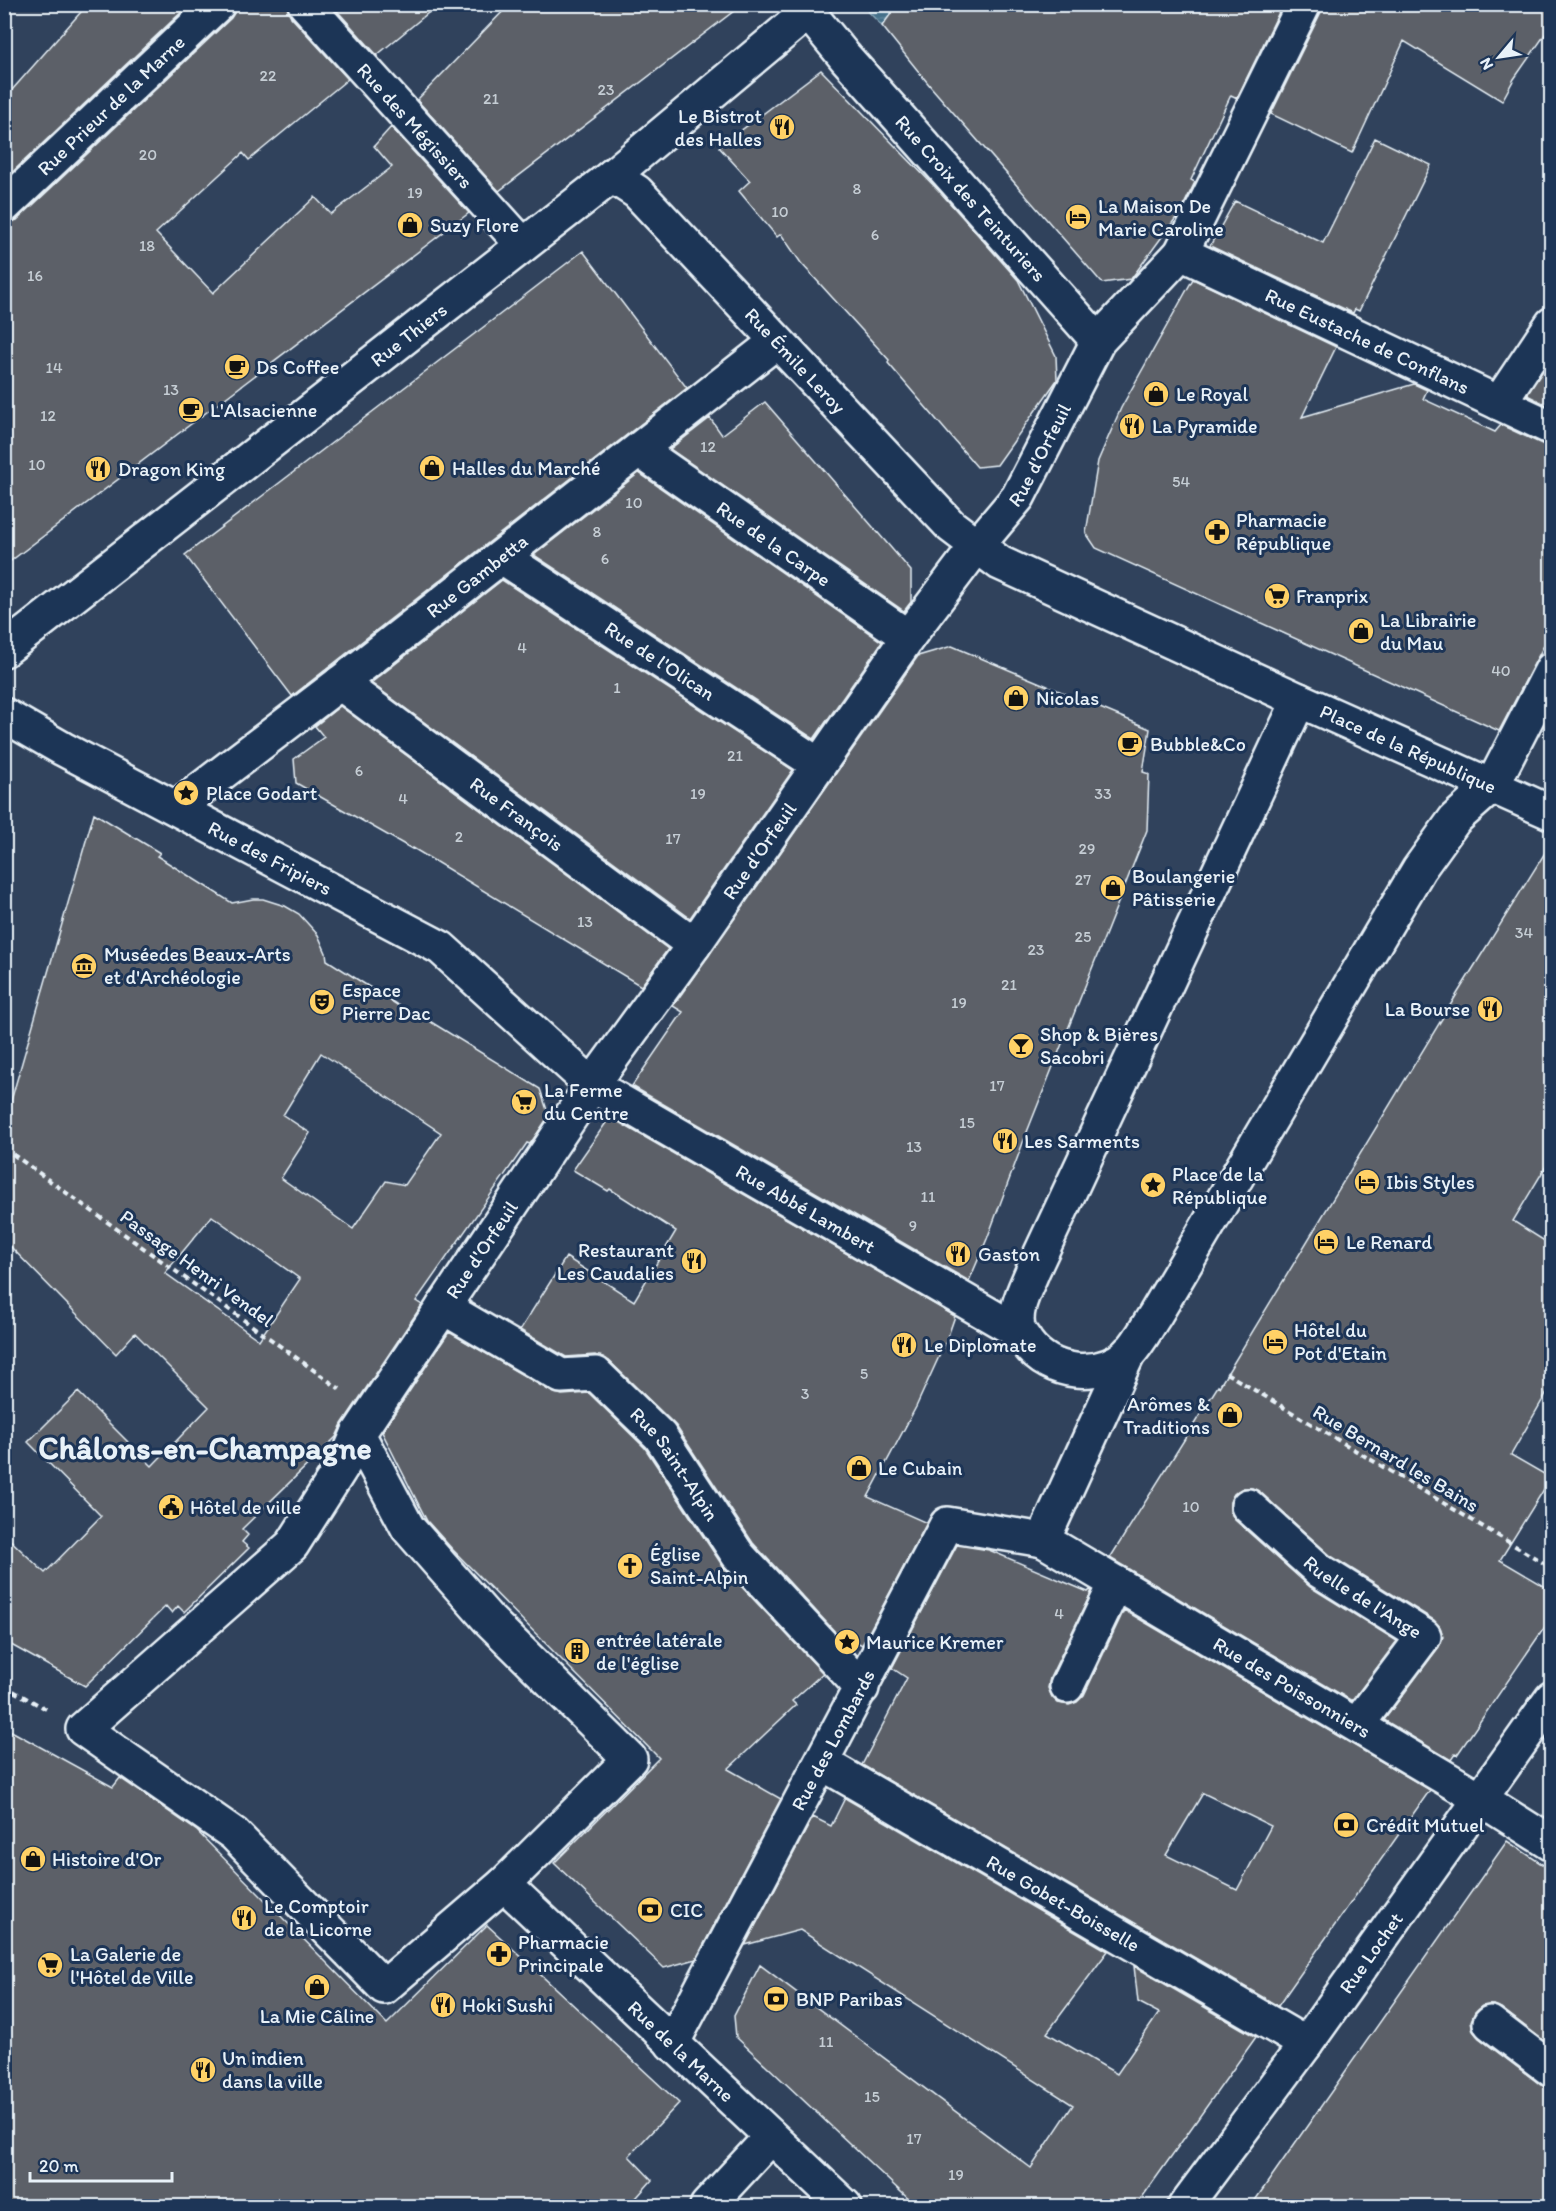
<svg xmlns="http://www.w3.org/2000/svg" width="1556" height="2211" font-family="Itim,sans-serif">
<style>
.water{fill:url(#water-rules);stroke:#86a4b6;stroke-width:1.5}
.building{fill:#5c6167;stroke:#e8f1f8;stroke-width:1.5;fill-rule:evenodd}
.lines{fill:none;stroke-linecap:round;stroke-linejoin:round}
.minor-casing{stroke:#e8f1f8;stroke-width:38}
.major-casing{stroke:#e8f1f8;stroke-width:38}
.path{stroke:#e8f1f8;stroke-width:4;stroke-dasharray:6 4.5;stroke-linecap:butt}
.minor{stroke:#1d3557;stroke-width:33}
.major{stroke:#1d3557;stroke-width:33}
.labels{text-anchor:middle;stroke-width:6;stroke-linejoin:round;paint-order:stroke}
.number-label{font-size:16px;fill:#c5cdd4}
.street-label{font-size:20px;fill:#e8f1f8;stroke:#1d3557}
.poi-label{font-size:20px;fill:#e8f1f8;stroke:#1d3557;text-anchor:start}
.town-label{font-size:32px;font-weight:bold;fill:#e8f1f8;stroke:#1d3557}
</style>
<defs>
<pattern id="water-rules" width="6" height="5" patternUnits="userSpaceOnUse" patternTransform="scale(1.5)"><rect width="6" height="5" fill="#44708a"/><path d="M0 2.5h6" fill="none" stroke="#5f859b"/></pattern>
</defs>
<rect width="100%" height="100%" fill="#30425c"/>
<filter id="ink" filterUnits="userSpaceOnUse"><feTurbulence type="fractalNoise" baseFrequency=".0167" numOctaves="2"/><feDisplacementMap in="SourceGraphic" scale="12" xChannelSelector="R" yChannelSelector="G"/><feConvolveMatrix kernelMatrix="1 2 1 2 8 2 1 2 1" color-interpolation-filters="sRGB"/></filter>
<g filter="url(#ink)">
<path class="water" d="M862,5H898L882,26Z"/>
<path class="building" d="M88,4H190L4,180V99Z
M236,4H287L291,17L348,79L249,160L243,153L156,233L213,293L315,197L331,214L392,167L374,146L391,127L469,213L4,566V224L17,220L231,18L236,10Z
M331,4H439L377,55Z
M510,4H743L499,191L417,100Z
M898,4H1283L1237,98L1231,95L1191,180L1195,182L1181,211L1131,279L1102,283L931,87L882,26Z
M1322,4H1551V26L1514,79L1502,101L1404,41L1352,153L1271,114L1321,12Z
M821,70L941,193L1018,280L1056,356L1057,380L997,465L977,467L888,363L889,360L801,263L781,234L777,237L739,191L750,181L719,147Z
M1375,138L1431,165L1359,311L1355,309L1353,313L1210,246L1235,201L1323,243Z
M583,251L687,388L292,696L185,555Z
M1193,279L1336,347L1302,417L1414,384L1427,390L1423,399L1495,432L1501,425L1544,445L1551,446V632L1499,731L1096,548L1086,533L1098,461L1121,408Z
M1551,358V407L1527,395Z
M765,402L911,571V602L904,611L670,449L710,418L722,435Z
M639,473L882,642L814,739L534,555Z
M502,580L793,770L690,918L371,683Z
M952,646L1150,729L1143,772L1149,774L1147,830L1027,1132L987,1239L969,1281L632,1086L683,1012L673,1006L918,656Z
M340,706L668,949L641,986L413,848L412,849L296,783L294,759L324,737L315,726Z
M94,813L160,853L157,856L232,903L253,899H263L285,906L299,914L318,935L326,953L327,960L399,1006L415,1016L418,1014L540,1089L549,1116L530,1144L527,1143L416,1301L422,1305L342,1424L336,1437L242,1529L248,1535L242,1542L249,1548L184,1612L178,1606L172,1613L166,1606L85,1686L4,1641V1534L45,1573L101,1516L28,1442L78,1392L152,1466L209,1407L135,1333L116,1354L4,1240V1125ZM321,1053L441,1133L405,1185L386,1181L353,1229L281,1178L310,1133L283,1115ZM212,1216L300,1279L259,1340L165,1273Z
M1551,843V1158L1513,1221L1551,1245V1385L1511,1455L1551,1478L1500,1560L1551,1590V1618L1457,1755L1455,1754L1451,1760L1384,1720L1439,1647L1443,1637L1440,1627L1434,1620L1331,1556L1260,1492L1252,1488H1243L1234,1494L1230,1502V1511L1235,1520L1310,1587L1397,1641L1352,1701L1110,1558L1218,1386L1219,1387L1457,994Z
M610,1117L955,1316L947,1339L916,1407L868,1497L927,1523L862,1645L857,1642L850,1648L753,1543L676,1426L609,1361L595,1355L566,1357L520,1330L566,1257L634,1301L676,1231L610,1189L608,1191L573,1170Z
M449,1332L552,1392L562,1395L589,1393L645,1448L724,1568L823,1673L792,1701L796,1705L728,1769L781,1799L696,1959L664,1968L554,1863L659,1758L453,1550L427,1521L382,1432Z
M957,1545L989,1550L1088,1592L1090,1590L1092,1591L1050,1678L1048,1688L1052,1697L1058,1703L1069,1705L1077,1702L1084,1695L1124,1610L1430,1790L1278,2006L862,1765L907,1678L892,1668ZM1203,1793L1271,1826L1237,1890L1166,1855Z
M4,1727L113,1787L120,1778L197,1831L387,2024L487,1925L679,2103L629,2156L652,2180L629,2206H4Z
M845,1798L1108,1951L1047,2033L1117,2074L1159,2013L1138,2002L1134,1966L1256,2037L1136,2206H916L736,2037L734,2016L760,1965L1031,2168L1073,2105L800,1930L745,1945L813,1817L831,1826Z
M1507,1841L1551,1870V2046L1501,2008L1493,2005L1482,2006L1475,2012L1471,2021L1473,2031L1479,2038L1541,2085L1551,2088V2206H1251Z"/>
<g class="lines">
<g class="minor-casing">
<g id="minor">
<path id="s1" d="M305,4L523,245"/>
<path id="s2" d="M805,4L808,12L845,57L1098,341"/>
<path id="s3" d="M612,176L637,192L951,526L1000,563L1299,700L1552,813"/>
<path id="s4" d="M1181,253L1552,428"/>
<path d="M1499,403L1552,324"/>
<path id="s5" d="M639,450L908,637"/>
<path id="s6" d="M502,557L819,765"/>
<path id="s7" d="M4,650L612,176L808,12"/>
<path id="s8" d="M340,683L694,945"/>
<path d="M1299,700L1033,1270C1026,1288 1012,1311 1019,1331C1021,1335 1025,1339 1027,1343C1051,1375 1099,1380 1129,1353C1139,1343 1147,1327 1155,1315L1419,869L1455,819L1492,786L1552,669"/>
<path id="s9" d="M4,715L63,749L441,948L592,1085L1019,1332"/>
<path id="s10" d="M176,808L340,683L776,342"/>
<path id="s11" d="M443,1307L561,1376L596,1374L660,1436L738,1555L862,1688"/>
<path id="s12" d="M1129,1352L1043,1540L1481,1799L1552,1844"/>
<path id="s13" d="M358,1434L408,1528L489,1620L630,1759L504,1884L845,2206"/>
<path id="s14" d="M1248,1506L1320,1571L1424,1636L1357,1725"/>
<path d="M1067,1686L1116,1583"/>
<path id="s15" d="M822,1763L1306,2044"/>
<path id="s16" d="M504,1884L384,1987L234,1834L83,1729L292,1545L348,1457L358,1434L592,1085L694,945L908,637L976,547L1018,497L1098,341L1181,253L1304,4"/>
<path d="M1490,2023L1552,2070"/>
<path id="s17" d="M672,2044L947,1524L1043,1540"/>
<path d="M707,2206L771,2137"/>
<path id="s18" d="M1185,2206L1306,2044L1552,1698"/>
</g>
</g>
<g class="major-casing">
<g id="major">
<path id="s19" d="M4,206L218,4"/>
</g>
</g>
<path class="path" d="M4,1148L340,1389
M1226,1373L1552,1568
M4,1686L48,1710"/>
<use href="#minor" class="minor"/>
<use href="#major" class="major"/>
</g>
</g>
<defs>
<g id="restaurant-disc" transform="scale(1.35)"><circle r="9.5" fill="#ffd166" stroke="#1d3557"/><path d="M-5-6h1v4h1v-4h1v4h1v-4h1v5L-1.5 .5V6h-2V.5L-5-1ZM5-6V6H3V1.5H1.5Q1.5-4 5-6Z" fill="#111"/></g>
<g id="hotel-disc" transform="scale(1.35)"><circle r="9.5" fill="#ffd166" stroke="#1d3557"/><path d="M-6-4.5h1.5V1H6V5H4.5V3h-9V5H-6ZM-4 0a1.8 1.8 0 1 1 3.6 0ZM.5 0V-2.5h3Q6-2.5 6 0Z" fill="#111"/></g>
<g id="shop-disc" transform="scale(1.35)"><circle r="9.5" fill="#ffd166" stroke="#1d3557"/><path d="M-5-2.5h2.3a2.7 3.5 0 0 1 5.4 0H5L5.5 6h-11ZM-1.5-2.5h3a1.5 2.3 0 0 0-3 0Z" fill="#111"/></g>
<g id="cafe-disc" transform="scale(1.35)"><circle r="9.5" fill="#ffd166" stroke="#1d3557"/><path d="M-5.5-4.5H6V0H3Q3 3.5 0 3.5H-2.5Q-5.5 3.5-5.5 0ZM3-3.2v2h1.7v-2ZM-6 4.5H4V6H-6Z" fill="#111"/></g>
<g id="pharmacy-disc" transform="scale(1.35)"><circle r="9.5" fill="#ffd166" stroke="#1d3557"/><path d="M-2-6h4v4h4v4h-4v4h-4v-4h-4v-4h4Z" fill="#111"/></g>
<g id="supermarket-disc" transform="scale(1.35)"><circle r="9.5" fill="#ffd166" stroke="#1d3557"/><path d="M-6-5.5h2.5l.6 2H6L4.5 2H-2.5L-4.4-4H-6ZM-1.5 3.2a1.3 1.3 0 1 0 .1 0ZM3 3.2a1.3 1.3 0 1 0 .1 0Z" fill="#111"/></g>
<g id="sight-disc" transform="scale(1.35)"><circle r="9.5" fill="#ffd166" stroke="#1d3557"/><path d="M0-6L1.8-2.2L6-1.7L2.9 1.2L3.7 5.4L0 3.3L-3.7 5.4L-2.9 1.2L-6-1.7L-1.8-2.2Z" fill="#111"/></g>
<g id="museum-disc" transform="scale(1.35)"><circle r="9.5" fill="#ffd166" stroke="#1d3557"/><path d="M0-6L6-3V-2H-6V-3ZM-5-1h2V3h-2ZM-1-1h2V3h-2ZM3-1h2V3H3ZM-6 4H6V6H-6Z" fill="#111"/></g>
<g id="theatre-disc" transform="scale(1.35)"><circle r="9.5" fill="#ffd166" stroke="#1d3557"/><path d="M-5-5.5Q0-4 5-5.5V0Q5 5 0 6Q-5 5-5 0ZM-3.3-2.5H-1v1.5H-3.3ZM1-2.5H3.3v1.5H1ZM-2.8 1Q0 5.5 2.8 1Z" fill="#111"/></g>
<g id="bar-disc" transform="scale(1.35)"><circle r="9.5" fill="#ffd166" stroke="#1d3557"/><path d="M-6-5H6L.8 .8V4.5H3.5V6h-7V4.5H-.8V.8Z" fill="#111"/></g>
<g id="civic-disc" transform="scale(1.35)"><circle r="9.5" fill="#ffd166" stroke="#1d3557"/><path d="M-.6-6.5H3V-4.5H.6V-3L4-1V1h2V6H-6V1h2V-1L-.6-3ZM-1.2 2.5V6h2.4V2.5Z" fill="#111"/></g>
<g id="church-disc" transform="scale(1.35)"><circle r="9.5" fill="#ffd166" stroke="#1d3557"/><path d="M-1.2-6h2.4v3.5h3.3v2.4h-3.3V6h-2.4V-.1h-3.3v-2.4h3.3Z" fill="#111"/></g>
<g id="building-disc" transform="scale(1.35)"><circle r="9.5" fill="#ffd166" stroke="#1d3557"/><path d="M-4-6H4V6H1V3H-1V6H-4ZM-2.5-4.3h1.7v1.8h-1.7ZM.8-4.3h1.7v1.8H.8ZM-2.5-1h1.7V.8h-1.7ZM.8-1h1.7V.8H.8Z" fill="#111"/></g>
<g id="bank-disc" transform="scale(1.35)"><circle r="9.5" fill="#ffd166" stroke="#1d3557"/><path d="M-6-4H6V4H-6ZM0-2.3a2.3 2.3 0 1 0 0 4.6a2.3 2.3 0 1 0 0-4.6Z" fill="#111"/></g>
</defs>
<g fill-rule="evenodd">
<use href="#restaurant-disc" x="782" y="127"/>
<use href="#hotel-disc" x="1078" y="217"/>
<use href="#shop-disc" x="410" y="225"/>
<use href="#cafe-disc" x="237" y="367"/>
<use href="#shop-disc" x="1156" y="394"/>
<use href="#cafe-disc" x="191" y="410"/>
<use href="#restaurant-disc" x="1132" y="426"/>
<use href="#shop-disc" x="432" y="468"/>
<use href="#restaurant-disc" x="98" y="469"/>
<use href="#pharmacy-disc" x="1217" y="532"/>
<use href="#supermarket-disc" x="1277" y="596"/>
<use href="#shop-disc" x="1361" y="631"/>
<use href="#shop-disc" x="1016" y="698"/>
<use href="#cafe-disc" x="1130" y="744"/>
<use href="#sight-disc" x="186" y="793"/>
<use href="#shop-disc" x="1113" y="888"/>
<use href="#museum-disc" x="84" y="966"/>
<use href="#theatre-disc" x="322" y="1002"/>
<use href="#restaurant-disc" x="1490" y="1009"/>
<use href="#bar-disc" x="1021" y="1046"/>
<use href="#supermarket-disc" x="524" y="1102"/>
<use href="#restaurant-disc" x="1005" y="1141"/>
<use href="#hotel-disc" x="1367" y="1182"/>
<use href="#sight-disc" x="1153" y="1185"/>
<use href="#hotel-disc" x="1326" y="1242"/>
<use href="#restaurant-disc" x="958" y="1254"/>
<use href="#restaurant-disc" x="694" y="1261"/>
<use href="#hotel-disc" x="1275" y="1342"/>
<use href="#restaurant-disc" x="904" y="1345"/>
<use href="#shop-disc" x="1230" y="1415"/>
<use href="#shop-disc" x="859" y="1468"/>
<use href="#civic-disc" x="171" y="1507"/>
<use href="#church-disc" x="630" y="1566"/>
<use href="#sight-disc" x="847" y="1642"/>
<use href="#building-disc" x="577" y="1651"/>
<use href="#bank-disc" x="1346" y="1825"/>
<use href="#shop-disc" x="33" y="1859"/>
<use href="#bank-disc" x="650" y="1910"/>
<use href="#restaurant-disc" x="244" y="1918"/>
<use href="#pharmacy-disc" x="499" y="1954"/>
<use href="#supermarket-disc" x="50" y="1965"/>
<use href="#shop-disc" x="317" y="1987"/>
<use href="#bank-disc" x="776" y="1999"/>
<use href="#restaurant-disc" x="443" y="2005"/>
<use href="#restaurant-disc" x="203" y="2070"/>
</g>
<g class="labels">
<g class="number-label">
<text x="268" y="81">22</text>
<text x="606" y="95">23</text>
<text x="491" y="104">21</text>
<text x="148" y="160">20</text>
<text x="857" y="194">8</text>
<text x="415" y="198">19</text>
<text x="780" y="217">10</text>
<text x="875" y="240">6</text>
<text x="147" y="251">18</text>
<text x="35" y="281">16</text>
<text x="54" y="373">14</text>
<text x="171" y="395">13</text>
<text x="48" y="421">12</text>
<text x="708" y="452">12</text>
<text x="37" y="470">10</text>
<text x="1181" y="487">54</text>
<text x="634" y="508">10</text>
<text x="597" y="537">8</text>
<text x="605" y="564">6</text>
<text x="522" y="653">4</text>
<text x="1501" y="676">40</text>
<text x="617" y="693">1</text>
<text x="735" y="761">21</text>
<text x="359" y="776">6</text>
<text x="698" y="799">19</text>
<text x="1103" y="799">33</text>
<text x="403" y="804">4</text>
<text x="459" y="842">2</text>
<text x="673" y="844">17</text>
<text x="1087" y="854">29</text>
<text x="1083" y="885">27</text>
<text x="585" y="927">13</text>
<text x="1524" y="938">34</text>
<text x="1083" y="942">25</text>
<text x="1036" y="955">23</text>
<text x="1009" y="990">21</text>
<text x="959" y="1008">19</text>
<text x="997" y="1091">17</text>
<text x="967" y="1128">15</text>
<text x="914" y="1152">13</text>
<text x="928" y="1202">11</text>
<text x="913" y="1231">9</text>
<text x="864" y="1379">5</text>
<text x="805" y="1399">3</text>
<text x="1191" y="1512">10</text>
<text x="1059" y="1619">4</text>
<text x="826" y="2047">11</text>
<text x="872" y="2102">15</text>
<text x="914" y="2144">17</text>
<text x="956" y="2180">19</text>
</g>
<g class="street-label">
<text dy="7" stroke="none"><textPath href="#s19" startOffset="147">Rue Prieur de la Marne</textPath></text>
<text dy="7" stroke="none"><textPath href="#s1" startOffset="164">Rue des Mégissiers</textPath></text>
<text dy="7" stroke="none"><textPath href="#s2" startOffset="256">Rue Croix des Teinturiers</textPath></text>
<text dy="7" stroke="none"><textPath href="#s7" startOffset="513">Rue Thiers</textPath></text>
<text dy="7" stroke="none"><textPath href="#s4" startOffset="206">Rue Eustache de Conflans</textPath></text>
<text dy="7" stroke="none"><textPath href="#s3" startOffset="261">Rue Émile Leroy</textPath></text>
<text dy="7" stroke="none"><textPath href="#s16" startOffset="2158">Rue d'Orfeuil</textPath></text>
<text dy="7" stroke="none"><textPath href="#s5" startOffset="164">Rue de la Carpe</textPath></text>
<text dy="7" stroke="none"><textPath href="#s10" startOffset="380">Rue Gambetta</textPath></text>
<text dy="7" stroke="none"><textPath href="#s6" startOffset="189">Rue de l'Olican</textPath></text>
<text dy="7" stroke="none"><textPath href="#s3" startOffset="998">Place de la République</textPath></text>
<text dy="7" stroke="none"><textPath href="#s8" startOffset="220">Rue François</textPath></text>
<text dy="7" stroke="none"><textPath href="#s16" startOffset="1672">Rue d'Orfeuil</textPath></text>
<text dy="7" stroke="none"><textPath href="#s9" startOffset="302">Rue des Fripiers</textPath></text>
<text dy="7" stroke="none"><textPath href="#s9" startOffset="946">Rue Abbé Lambert</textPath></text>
<text dy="7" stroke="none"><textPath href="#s16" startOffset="1186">Rue d'Orfeuil</textPath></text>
<text transform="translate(197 1268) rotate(36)" y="7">Passage Henri Vendel</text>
<text transform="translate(1396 1458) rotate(31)" y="7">Rue Bernard les Bains</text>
<text dy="7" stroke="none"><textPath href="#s11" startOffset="292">Rue Saint-Alpin</textPath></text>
<text dy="7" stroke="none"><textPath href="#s14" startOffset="147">Ruelle de l'Ange</textPath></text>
<text dy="7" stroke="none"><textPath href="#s12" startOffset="496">Rue des Poissonniers</textPath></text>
<text dy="7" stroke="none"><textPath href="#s17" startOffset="344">Rue des Lombards</textPath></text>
<text dy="7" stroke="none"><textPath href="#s15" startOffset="279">Rue Gobet-Boisselle</textPath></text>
<text dy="7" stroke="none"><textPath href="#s18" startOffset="314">Rue Lochet</textPath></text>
<text dy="7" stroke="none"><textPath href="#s13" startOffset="848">Rue de la Marne</textPath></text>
</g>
<g class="poi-label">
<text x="762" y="123" text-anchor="end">Le Bistrot<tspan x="762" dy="23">des Halles</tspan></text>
<text x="1098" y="213">La Maison De<tspan x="1098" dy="23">Marie Caroline</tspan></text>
<text x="430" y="232">Suzy Flore</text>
<text x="256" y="374">Ds Coffee</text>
<text x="1176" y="401">Le Royal</text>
<text x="210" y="417">L'Alsacienne</text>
<text x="1152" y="433">La Pyramide</text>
<text x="452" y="475">Halles du Marché</text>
<text x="118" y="476">Dragon King</text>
<text x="1236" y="527">Pharmacie<tspan x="1236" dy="23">République</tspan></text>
<text x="1296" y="603">Franprix</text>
<text x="1380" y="627">La Librairie<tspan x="1380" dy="23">du Mau</tspan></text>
<text x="1036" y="705">Nicolas</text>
<text x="1150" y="751">Bubble&amp;Co</text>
<text x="206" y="800">Place Godart</text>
<text x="1132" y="883">Boulangerie<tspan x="1132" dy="23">Pâtisserie</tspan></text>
<text x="104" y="961">Muséedes Beaux-Arts<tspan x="104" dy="23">et d'Archéologie</tspan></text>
<text x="342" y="997">Espace<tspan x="342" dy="23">Pierre Dac</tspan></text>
<text x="1470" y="1016" text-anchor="end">La Bourse</text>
<text x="1040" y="1041">Shop &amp; Bières<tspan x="1040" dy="23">Sacobri</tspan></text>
<text x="544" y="1097">La Ferme<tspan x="544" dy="23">du Centre</tspan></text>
<text x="1024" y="1148">Les Sarments</text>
<text x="1172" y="1181">Place de la<tspan x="1172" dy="23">République</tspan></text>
<text x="1386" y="1189">Ibis Styles</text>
<text x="1346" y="1249">Le Renard</text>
<text x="674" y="1257" text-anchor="end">Restaurant<tspan x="674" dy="23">Les Caudalies</tspan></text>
<text x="978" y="1261">Gaston</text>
<text x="1294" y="1337">Hôtel du<tspan x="1294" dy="23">Pot d'Etain</tspan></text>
<text x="924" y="1352">Le Diplomate</text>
<text x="1210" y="1411" text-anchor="end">Arômes &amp;<tspan x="1210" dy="23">Traditions</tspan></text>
<text x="878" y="1475">Le Cubain</text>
<text x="190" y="1514">Hôtel de ville</text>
<text x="650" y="1561">Église<tspan x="650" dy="23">Saint-Alpin</tspan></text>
<text x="596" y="1647">entrée latérale<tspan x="596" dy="23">de l'église</tspan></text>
<text x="866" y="1649">Maurice Kremer</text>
<text x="1366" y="1832">Crédit Mutuel</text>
<text x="52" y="1866">Histoire d'Or</text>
<text x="264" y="1913">Le Comptoir<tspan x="264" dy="23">de la Licorne</tspan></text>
<text x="670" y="1917">CIC</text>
<text x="518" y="1949">Pharmacie<tspan x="518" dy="23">Principale</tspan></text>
<text x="70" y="1961">La Galerie de<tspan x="70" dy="23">l'Hôtel de Ville</tspan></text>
<text x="796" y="2006">BNP Paribas</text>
<text x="462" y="2012">Hoki Sushi</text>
<text x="317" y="2023" text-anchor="middle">La Mie Câline</text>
<text x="222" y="2065">Un indien<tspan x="222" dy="23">dans la ville</tspan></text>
</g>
<g class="town-label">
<text x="205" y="1459">Châlons-en-Champagne</text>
</g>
</g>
<rect width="1556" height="2211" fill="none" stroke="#1d3557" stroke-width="24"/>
<rect x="12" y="12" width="1532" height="2187" fill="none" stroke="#e8f1f8" stroke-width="2" filter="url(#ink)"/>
<g transform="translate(1499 57) rotate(241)" stroke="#1d3557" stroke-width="4.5" paint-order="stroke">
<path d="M0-4.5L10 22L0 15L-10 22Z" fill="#e8f1f8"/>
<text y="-9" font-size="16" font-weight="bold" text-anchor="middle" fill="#e8f1f8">N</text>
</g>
<path d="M30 2172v9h142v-9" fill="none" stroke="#e8f1f8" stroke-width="3"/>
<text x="39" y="2172" font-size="18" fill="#e8f1f8" stroke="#1d3557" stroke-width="4.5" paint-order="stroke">20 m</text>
</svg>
